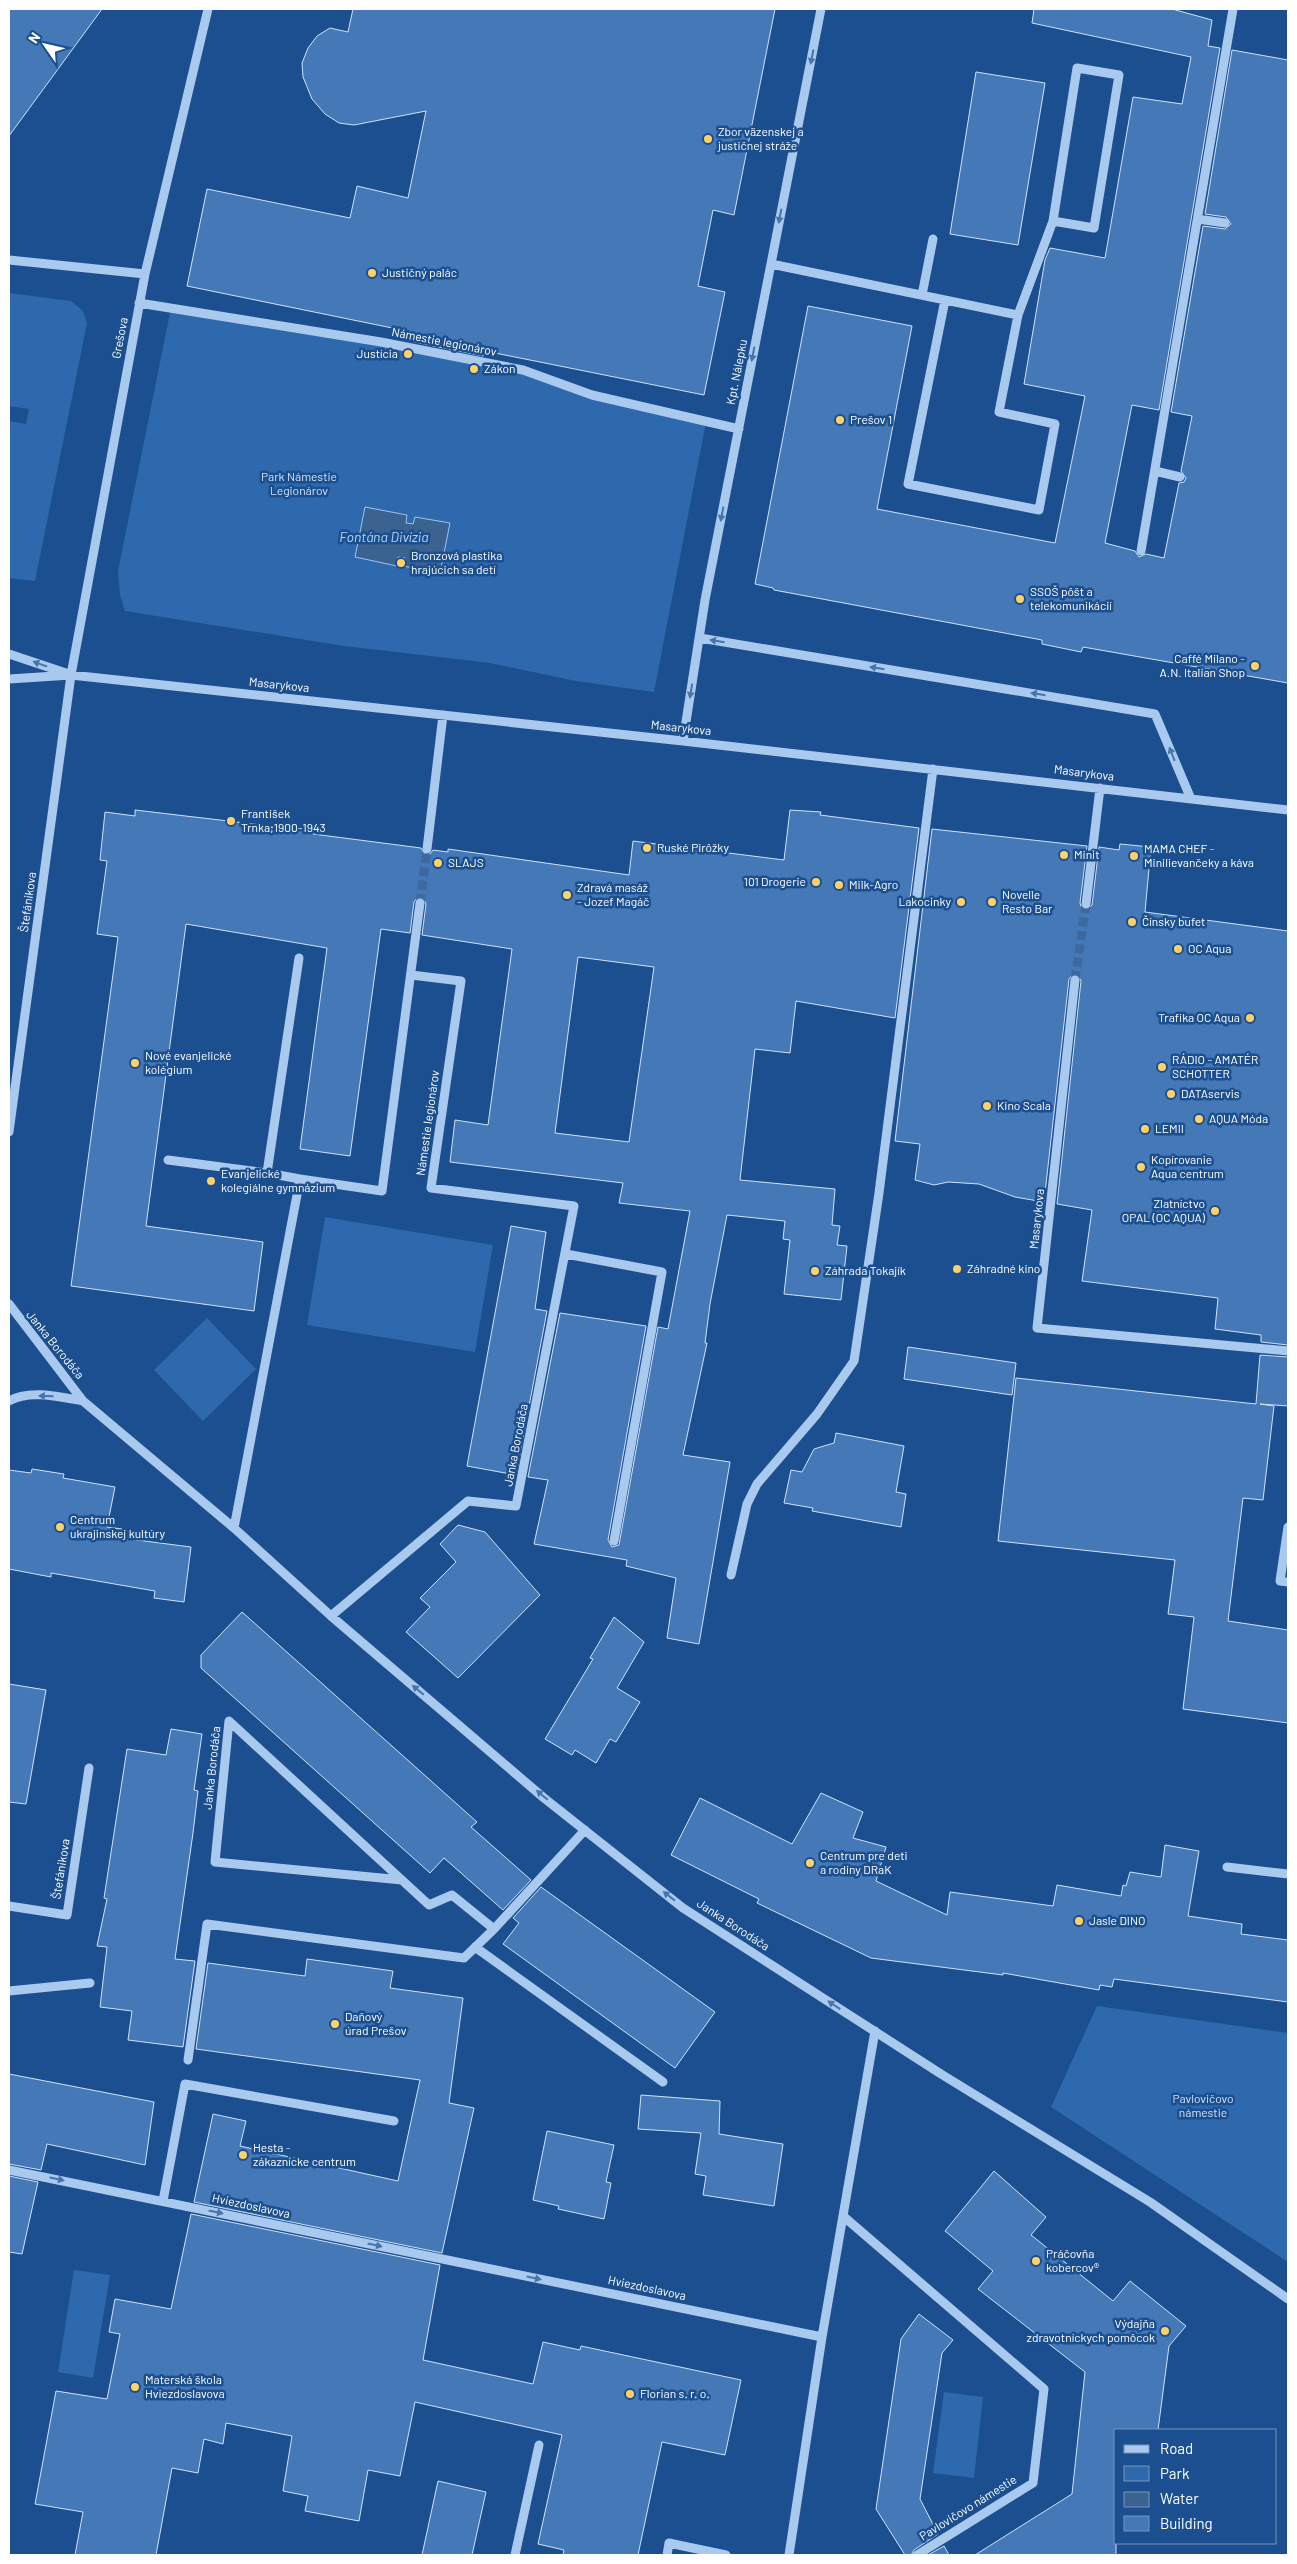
<svg xmlns="http://www.w3.org/2000/svg" width="1297" height="2564" font-family="Barlow,sans-serif">
<style>
.green{fill:#2e69ad}
.water{fill:#3c6290;stroke:#9cc4f0}
.building{fill:#4478b7;stroke:#cfe3fa;fill-rule:evenodd}
.lines{fill:none;stroke-linecap:round;stroke-linejoin:round}
.minor-tunnel{stroke:#3d69a0;stroke-width:9;stroke-dasharray:9 4.5;stroke-linecap:butt}
.minor{stroke:#a9c9ee;stroke-width:9}
.oneway{fill:#4674ac}
.poi-dot{fill:#ffd166;stroke:#1b4f8f;stroke-width:2}
.labels{text-anchor:middle;stroke-width:5;stroke-linejoin:round;paint-order:stroke}
.poi-label{font-size:12px;fill:#fff;stroke:#1b4f8f;text-anchor:start}
.street-label{font-size:12px;fill:#fff;stroke:#1b4f8f}
.park-label{font-size:12px;fill:#cfe3fa;stroke:#1b4f8f}
.water-label{font-size:14px;font-style:italic;fill:#b5d3f5;stroke:#1b4f8f}
</style>
<rect width="100%" height="100%" fill="#1b4f8f"/>
<path class="green" d="M9,293L71,301L83,311L87,323L35,581L9,578V421L26,424L29,409L9,406Z
M171,308L523,370L592,395L706,422L654,692L576,681L490,663L344,646L125,611L120,595L118,571Z
M325,1217L493,1245L475,1352L307,1325Z
M207,1318L256,1369L203,1421L154,1370Z
M1097,2006L1288,2033V2262L1051,2107Z
M74,2270L110,2275L93,2378L58,2372Z
M944,2392L983,2397L974,2478L933,2473Z"/>
<path class="water" d="M365,507L407,515L406,523L413,524L415,517L450,523L440,573L403,566L405,558L398,557L397,566L355,557Z"/>
<path class="building" d="M9,9H102L9,136Z
M353,9H775L734,215L713,210L698,286L725,292L704,395L485,351L483,356L400,339L402,330L187,286L207,189L350,218L357,186L408,198L426,111L354,125L339,123L325,114L312,99L303,77L302,63L308,48L317,36L330,28L348,32Z
M1034,9H1172L1212,20L1208,46L1220,48L1159,410L1132,405L1105,543L1135,551L1139,557L1146,554L1164,558L1179,483L1184,482L1186,478L1181,471L1192,416L1171,412L1203,226L1225,229L1231,224L1226,217L1205,214L1232,50L1288,60V683L1083,647L1081,652L1042,644V640L774,590L773,588L755,584L808,306L912,326L877,509L1055,543L1085,396L1024,384L1045,260L1050,248L1105,258L1133,97L1182,104L1191,57L1032,23Z
M976,72L1045,83L1018,245L950,234Z
M135,810L313,831V834L421,848L426,855L430,854L433,850L448,852V849L629,875L633,841L784,860L790,810L821,812L820,815L919,828L895,1018L796,1001L790,1053L755,1049L740,1180L835,1189L832,1225L840,1226L837,1245L847,1246L841,1300L784,1294L790,1240L783,1239L785,1221L727,1215L710,1304L705,1343H707L683,1455L730,1462L699,1644L667,1638L676,1578L626,1566L627,1560L534,1544L548,1480L528,1477L560,1313L646,1326L608,1540L612,1547L619,1545L658,1327L668,1329L690,1211L619,1203L623,1183L450,1162L455,1120L488,1125L512,949L422,935L426,904L423,898L418,897L414,902L410,933L381,929L350,1156L300,1149L327,948L186,924L146,1226L263,1242L254,1311L71,1286L118,937L97,934L107,861L100,860L105,812L135,816ZM578,957L654,967L629,1142L555,1133Z
M932,829L1087,846L1080,903L1082,909L1086,910L1092,905L1099,847L1119,850L1120,844L1151,847L1145,912L1288,931V1345L1261,1342V1335L1215,1329L1218,1298L1082,1281L1092,1210L1057,1204L1081,981L1078,975H1072L1069,979L1044,1202L1015,1197L979,1184L948,1182L934,1185L915,1180L920,1144L895,1141Z
M511,1226L546,1232L535,1309L547,1311L516,1475L467,1466Z
M908,1347L1016,1363L1012,1395L904,1379Z
M1260,1355L1288,1357V1406L1260,1404L1274,1406L1263,1500L1243,1498L1228,1621L1288,1630V1723L1183,1709L1194,1617L1168,1614L1175,1560L998,1541L1016,1378L1256,1404Z
M836,1433L904,1446L896,1492L906,1494L901,1527L812,1511L813,1508L784,1503L791,1470L802,1472L814,1449L834,1443Z
M32,1469L64,1474L63,1478L115,1487L107,1527L122,1529L121,1538L191,1547L184,1602L154,1598L155,1591L51,1573V1577L9,1569V1470L31,1473Z
M458,1525L485,1532L540,1595L458,1678L406,1632L430,1607L420,1598L456,1562L440,1544Z
M242,1612L477,1822L471,1827L531,1880L503,1910L444,1858L430,1873L201,1668V1655Z
M614,1617L644,1642L617,1688L640,1702L616,1742L610,1739L596,1763L575,1750L572,1755L545,1739L593,1659L590,1658Z
M9,1684L46,1690L26,1804L9,1802Z
M171,1729L202,1734L194,1790L198,1791L193,1833L175,1959L195,1961L183,2047L128,2040L132,2011L100,2007L107,1947L97,1946L107,1899L104,1898L127,1749L166,1755Z
M821,1793L863,1812L853,1838L886,1847L876,1881L947,1915L950,1892L1053,1906L1057,1885L1121,1896L1123,1885L1126,1886L1130,1872L1161,1877L1165,1845L1199,1851L1188,1916L1242,1924L1241,1934L1288,1940V2002L1114,1979L1112,1987L1100,1985L1099,1990L1003,1973V1975L871,1958L757,1903L759,1899L671,1855L700,1798L792,1844Z
M541,1887L715,2012L675,2068L503,1944L519,1923L513,1918Z
M307,1959L393,1971L390,1988L463,1998L449,2103L474,2108L442,2253L194,2202L213,2114L246,2121L240,2146L398,2181L420,2080L196,2049L208,1963L305,1976Z
M9,2074L154,2102L145,2165L47,2144L41,2170L9,2164Z
M641,2095L720,2101L719,2134L783,2144L774,2206L703,2195L706,2176L695,2174L701,2133L638,2129Z
M547,2131L614,2145L606,2182L611,2183L604,2219L558,2209L559,2206L533,2200Z
M994,2171L1046,2217L1031,2235L1071,2267L1113,2301L1130,2281L1186,2326L1169,2346L1158,2430H1116V2555H975L1072,2494L1085,2372L978,2289L993,2271L945,2231Z
M9,2176L38,2182L22,2254L9,2252Z
M191,2214L440,2265L423,2360L533,2384L543,2342L580,2350L581,2346L741,2380L725,2455L662,2442L638,2555H563L564,2550L538,2544L562,2435L415,2402L400,2476L368,2470L359,2521L305,2511L308,2496L283,2491L292,2436L226,2423L223,2444L204,2439L198,2473L172,2468L156,2555H75L83,2512L35,2504L56,2391L107,2399L120,2334L109,2332L115,2299L171,2309Z
M919,2314L953,2340L942,2353L920,2499L938,2534L914,2550L911,2555H905L876,2509L901,2339Z
M438,2481L486,2492L472,2555H422Z
M944,2546L949,2555H928Z"/>
<g class="lines">
<path class="minor-tunnel" d="M420,903L427,849
M1075,980L1086,904"/>
<path class="minor" d="M1198,219L1225,223
M9,260L145,274
M771,264L1018,315L999,412L1055,424L1039,510L908,484L945,300
M922,295L933,239
M139,303L381,342L523,370L592,395L739,429
M1018,315L1053,221L1077,68L1119,75L1094,228L1053,221
M1155,471L1180,477
M1141,551L1233,9
M700,638L1155,714L1191,799
M9,654L66,673
M9,679L71,675L683,741L1288,810
M683,741L705,600L821,9
M427,849L443,715
M1086,904L1100,788
M299,958L267,1173L300,1179
M1075,980L1037,1328L1288,1351
M9,1132L71,675L145,274L208,9
M168,1160L267,1173
M566,1254L662,1272L614,1541
M9,1304L83,1401L234,1528L331,1616L544,1798L683,1908L941,2074L1150,2202L1288,2299
M9,1401C29,1389 61,1397 83,1401
M1288,1527L1280,1581L1288,1582
M234,1528L300,1179L382,1191L420,903
M731,1575L747,1504L757,1484L817,1414L854,1361L879,1193L933,769
M331,1616L468,1501L516,1506L574,1206L431,1188L461,981L411,975
M1227,1867L1288,1874
M9,1906L67,1915L89,1768
M494,1929L585,1830
M475,1947L663,2082
M9,1991L90,1983
M188,2060L207,1924L464,1958L494,1929L452,1895L429,1905L229,1721L215,1862L402,1880
M9,2170L822,2337
M163,2201L185,2084L394,2121
M843,2216L1044,2389L1033,2483L917,2555
M515,2555L539,2445
M667,2555L669,2543L726,2555
M789,2555L822,2337L875,2031"/>
</g>
<defs><path id="oneway-solid" d="M-6-.8H1V-3.2L6.5 0L1 3.2V.8H-6Z" transform="scale(1.25)"/></defs>
<g class="oneway">
<use href="#oneway-solid" transform="translate(812 57) rotate(101)"/>
<use href="#oneway-solid" transform="translate(780 216) rotate(101)"/>
<use href="#oneway-solid" transform="translate(753 354) rotate(101)"/>
<use href="#oneway-solid" transform="translate(722 514) rotate(101)"/>
<use href="#oneway-solid" transform="translate(717 641) rotate(-171)"/>
<use href="#oneway-solid" transform="translate(40 664) rotate(-161)"/>
<use href="#oneway-solid" transform="translate(877 668) rotate(-171)"/>
<use href="#oneway-solid" transform="translate(691 691) rotate(99)"/>
<use href="#oneway-solid" transform="translate(1038 694) rotate(-171)"/>
<use href="#oneway-solid" transform="translate(1172 754) rotate(-112)"/>
<use href="#oneway-solid" transform="translate(46 1396) rotate(-178)"/>
<use href="#oneway-solid" transform="translate(418 1690) rotate(-140)"/>
<use href="#oneway-solid" transform="translate(542 1795) rotate(-140)"/>
<use href="#oneway-solid" transform="translate(669 1896) rotate(-142)"/>
<use href="#oneway-solid" transform="translate(834 2005) rotate(-147)"/>
<use href="#oneway-solid" transform="translate(57 2179) rotate(12)"/>
<use href="#oneway-solid" transform="translate(216 2212) rotate(12)"/>
<use href="#oneway-solid" transform="translate(375 2245) rotate(12)"/>
<use href="#oneway-solid" transform="translate(534 2278) rotate(12)"/>
</g>
<g class="poi-dot">
<circle cx="708" cy="139" r="5"/>
<circle cx="372" cy="273" r="5"/>
<circle cx="408" cy="354" r="5"/>
<circle cx="474" cy="369" r="5"/>
<circle cx="840" cy="420" r="5"/>
<circle cx="401" cy="563" r="5"/>
<circle cx="1020" cy="599" r="5"/>
<circle cx="1255" cy="666" r="5"/>
<circle cx="231" cy="821" r="5"/>
<circle cx="647" cy="848" r="5"/>
<circle cx="1064" cy="855" r="5"/>
<circle cx="1134" cy="856" r="5"/>
<circle cx="438" cy="863" r="5"/>
<circle cx="816" cy="882" r="5"/>
<circle cx="839" cy="885" r="5"/>
<circle cx="567" cy="895" r="5"/>
<circle cx="961" cy="902" r="5"/>
<circle cx="992" cy="902" r="5"/>
<circle cx="1132" cy="922" r="5"/>
<circle cx="1178" cy="949" r="5"/>
<circle cx="1250" cy="1018" r="5"/>
<circle cx="135" cy="1063" r="5"/>
<circle cx="1162" cy="1067" r="5"/>
<circle cx="1171" cy="1094" r="5"/>
<circle cx="987" cy="1106" r="5"/>
<circle cx="1199" cy="1119" r="5"/>
<circle cx="1145" cy="1129" r="5"/>
<circle cx="1141" cy="1167" r="5"/>
<circle cx="211" cy="1181" r="5"/>
<circle cx="1215" cy="1211" r="5"/>
<circle cx="957" cy="1269" r="5"/>
<circle cx="815" cy="1271" r="5"/>
<circle cx="60" cy="1527" r="5"/>
<circle cx="810" cy="1863" r="5"/>
<circle cx="1079" cy="1921" r="5"/>
<circle cx="335" cy="2024" r="5"/>
<circle cx="243" cy="2155" r="5"/>
<circle cx="1036" cy="2261" r="5"/>
<circle cx="1165" cy="2331" r="5"/>
<circle cx="135" cy="2387" r="5"/>
<circle cx="630" cy="2394" r="5"/>
</g>
<g class="labels">
<g class="poi-label">
<text x="718" y="136">Zbor väzenskej a<tspan x="718" dy="14">justičnej stráže</tspan></text>
<text x="382" y="277">Justičný palác</text>
<text x="398" y="358" text-anchor="end">Justícia</text>
<text x="484" y="373">Zákon</text>
<text x="850" y="424">Prešov 1</text>
<text x="411" y="560">Bronzová plastika<tspan x="411" dy="14">hrajúcich sa detí</tspan></text>
<text x="1030" y="596">SSOŠ pôšt a<tspan x="1030" dy="14">telekomunikácií</tspan></text>
<text x="1245" y="663" text-anchor="end">Caffé Milano -<tspan x="1245" dy="14">A.N. Italian Shop</tspan></text>
<text x="241" y="818">František<tspan x="241" dy="14">Trnka;1900-1943</tspan></text>
<text x="657" y="852">Ruské Pirôžky</text>
<text x="1144" y="853">MAMA CHEF -<tspan x="1144" dy="14">Minilievančeky a káva</tspan></text>
<text x="1074" y="859">Minit</text>
<text x="448" y="867">SLAJS</text>
<text x="806" y="886" text-anchor="end">101 Drogerie</text>
<text x="849" y="889">Milk-Agro</text>
<text x="577" y="892">Zdravá masáž<tspan x="577" dy="14">- Jozef Magáč</tspan></text>
<text x="1002" y="899">Novelle<tspan x="1002" dy="14">Resto Bar</tspan></text>
<text x="951" y="906" text-anchor="end">Lakocinky</text>
<text x="1142" y="926">Čínsky bufet</text>
<text x="1188" y="953">OC Aqua</text>
<text x="1240" y="1022" text-anchor="end">Trafika OC Aqua</text>
<text x="145" y="1060">Nové evanjelické<tspan x="145" dy="14">kolégium</tspan></text>
<text x="1172" y="1064">RÁDIO - AMATÉR<tspan x="1172" dy="14">SCHOTTER</tspan></text>
<text x="1181" y="1098">DATAservis</text>
<text x="997" y="1110">Kino Scala</text>
<text x="1209" y="1123">AQUA Móda</text>
<text x="1155" y="1133">LEMII</text>
<text x="1151" y="1164">Kopírovanie<tspan x="1151" dy="14">Aqua centrum</tspan></text>
<text x="221" y="1178">Evanjelické<tspan x="221" dy="14">kolegiálne gymnázium</tspan></text>
<text x="1205" y="1208" text-anchor="end">Zlatníctvo<tspan x="1205" dy="14">OPAL (OC AQUA)</tspan></text>
<text x="967" y="1273">Záhradné kino</text>
<text x="825" y="1275">Záhrada Tokajík</text>
<text x="70" y="1524">Centrum<tspan x="70" dy="14">ukrajinskej kultúry</tspan></text>
<text x="820" y="1860">Centrum pre deti<tspan x="820" dy="14">a rodiny DRaK</tspan></text>
<text x="1089" y="1925">Jasle DINO</text>
<text x="345" y="2021">Daňový<tspan x="345" dy="14">úrad Prešov</tspan></text>
<text x="253" y="2152">Hesta -<tspan x="253" dy="14">zákaznícke centrum</tspan></text>
<text x="1046" y="2258">Práčovňa<tspan x="1046" dy="14">kobercov®</tspan></text>
<text x="1155" y="2328" text-anchor="end">Výdajňa<tspan x="1155" dy="14">zdravotníckych pomôcok</tspan></text>
<text x="145" y="2384">Materská škola<tspan x="145" dy="14">Hviezdoslavova</tspan></text>
<text x="640" y="2398">Florian s. r. o.</text>
</g>
<g class="street-label">
<text transform="translate(120 338) rotate(-79)" y="4">Grešova</text>
<text transform="translate(444 342) rotate(11)" y="4">Námestie legionárov</text>
<text transform="translate(737 372) rotate(-79)" y="4">Kpt. Nálepku</text>
<text transform="translate(279 685) rotate(6)" y="4">Masarykova</text>
<text transform="translate(681 728) rotate(6)" y="4">Masarykova</text>
<text transform="translate(1084 773) rotate(7)" y="4">Masarykova</text>
<text transform="translate(28 902) rotate(-82)" y="4">Štefánikova</text>
<text transform="translate(428 1123) rotate(-82)" y="4">Námestie legionárov</text>
<text transform="translate(1037 1219) rotate(-84)" y="4">Masarykova</text>
<text transform="translate(55 1345) rotate(51)" y="4">Janka Borodáča</text>
<text transform="translate(516 1445) rotate(-79)" y="4">Janka Borodáča</text>
<text transform="translate(212 1768) rotate(-84)" y="4">Janka Borodáča</text>
<text transform="translate(61 1869) rotate(-81)" y="4">Štefánikova</text>
<text transform="translate(733 1925) rotate(33)" y="4">Janka Borodáča</text>
<text transform="translate(251 2206) rotate(12)" y="4">Hviezdoslavova</text>
<text transform="translate(647 2288) rotate(12)" y="4">Hviezdoslavova</text>
<text transform="translate(968 2508) rotate(-32)" y="4">Pavlovičovo námestie</text>
</g>
<g class="park-label">
<text x="299" y="481">Park Námestie<tspan x="299" dy="14">Legionárov</tspan></text>
<text x="1203" y="2103">Pavlovičovo<tspan x="1203" dy="14">námestie</tspan></text>
</g>
<g class="water-label">
<text x="384" y="542">Fontána Divízia</text>
</g>
</g>
<rect width="1297" height="2564" fill="none" stroke="#ffffff" stroke-width="20"/>
<rect x="1114" y="2429" width="162" height="115" fill="#1b4f8f" stroke="#7695bc"/>
<rect x="1124" y="2445" width="25" height="8" fill="#a9c9ee" stroke="#7695bc"/>
<text x="1160" y="2454" font-size="15" fill="#ffffff">Road</text>
<rect x="1124" y="2466" width="25" height="15" fill="#2e69ad" stroke="#7695bc"/>
<text x="1160" y="2479" font-size="15" fill="#ffffff">Park</text>
<rect x="1124" y="2492" width="25" height="15" fill="#3c6290" stroke="#7695bc"/>
<text x="1160" y="2504" font-size="15" fill="#ffffff">Water</text>
<rect x="1124" y="2516" width="25" height="15" fill="#4478b7" stroke="#7695bc"/>
<text x="1160" y="2529" font-size="15" fill="#ffffff">Building</text>
<g transform="translate(45 45) rotate(304)" stroke="#1b4f8f" stroke-width="4" paint-order="stroke">
<path d="M0-4L9 19L0 12L-9 19Z" fill="#ffffff"/>
<text y="-8" font-size="14" font-weight="bold" text-anchor="middle" fill="#ffffff">N</text>
</g>
</svg>
